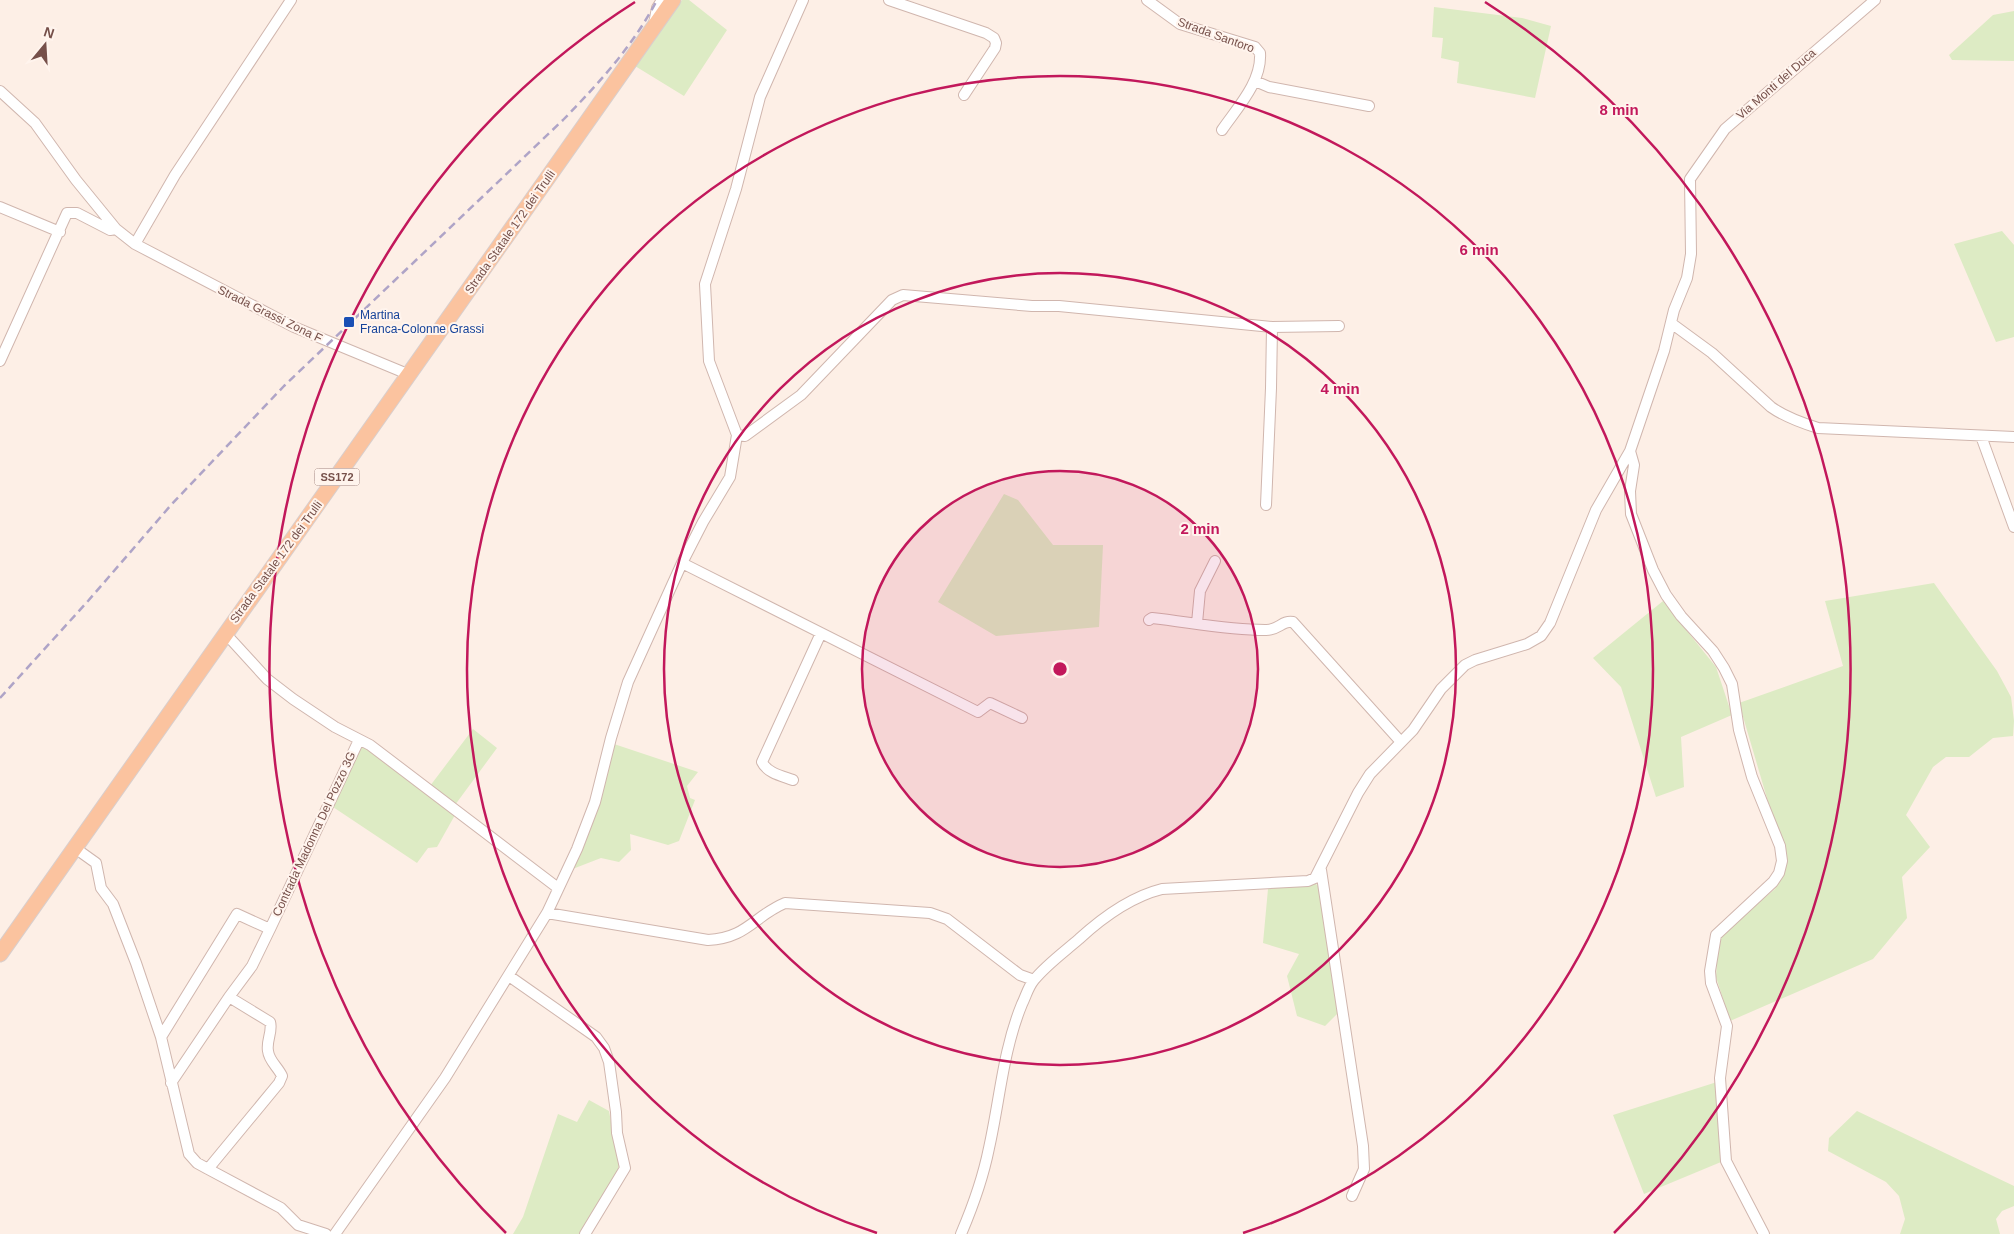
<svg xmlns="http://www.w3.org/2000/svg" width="2014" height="1234" font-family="Arial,sans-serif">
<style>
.green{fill:#ddebc4}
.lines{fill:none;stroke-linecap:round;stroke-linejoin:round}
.street-casing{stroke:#d0b6ae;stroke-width:12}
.primary-casing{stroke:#d9cecc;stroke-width:17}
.street{stroke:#fff;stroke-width:10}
.primary{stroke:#fbc39f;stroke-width:15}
.rail{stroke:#afa4c7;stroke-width:2.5;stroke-dasharray:8 5;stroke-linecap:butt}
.ring{fill:none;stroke:#c2185b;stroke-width:2.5}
.transit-dot{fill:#1a4fb4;stroke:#fff4ed;stroke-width:2}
.labels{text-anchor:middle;stroke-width:4;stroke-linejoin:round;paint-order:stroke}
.shield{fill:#fff4ed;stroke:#9f817b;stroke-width:1}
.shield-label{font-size:11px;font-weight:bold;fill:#76504a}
.street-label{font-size:12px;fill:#76504a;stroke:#fff4ed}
.transit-label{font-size:12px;fill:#164399;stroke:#fff4ed;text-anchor:start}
.centre{fill:#c2185b;stroke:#fff4ed;stroke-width:2.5}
.ring-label{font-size:15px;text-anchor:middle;font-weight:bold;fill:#c2185b;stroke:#fff4ed;stroke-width:4;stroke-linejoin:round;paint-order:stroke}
</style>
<rect width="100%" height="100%" fill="#fdefe6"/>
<path class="green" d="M682,0H689L727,30L684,96L635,66Z
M1434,7L1522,18L1551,26L1535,98L1457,83L1459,62L1441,58L1443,38L1432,37Z
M2014,11V61L1952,60L1949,55L1993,15Z
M2002,231L2014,245V337L1996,342L1954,244Z
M1004,494L1018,500L1053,545H1103L1099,627L996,636L938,602Z
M1934,583L1997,671L2011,697L2014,721L2013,736L1993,738L1969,757H1946L1933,767L1906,815L1930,847L1902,877L1907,918L1873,959L1730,1021L1716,977L1718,946L1723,932L1775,889L1786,863L1739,703L1843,666L1825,601Z
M1663,601L1716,667L1732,715L1681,737L1684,787L1656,797L1621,687L1593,658Z
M473,729L497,748L455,805V815L437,847L428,848L417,863L330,805L361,744L430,786Z
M614,744L698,772L687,786L690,798L695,800L679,841L668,845L630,834L631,850L619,862L601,858L570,870Z
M1314,882L1318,886L1340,1011L1325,1026L1297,1016L1287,976L1299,954L1263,943L1268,889Z
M1717,1082L1721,1162L1644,1194L1613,1115Z
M589,1100L609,1111L619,1166L615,1179L579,1234H513L523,1217L558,1114L577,1122Z
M1857,1111L2014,1186V1206L2002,1211L1996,1219L2000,1234H1900L1905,1219L1899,1196L1886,1182L1828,1151L1829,1138Z"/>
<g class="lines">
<g class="street-casing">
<path id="street" d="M889,0L986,33L994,38L996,43L995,48L964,95
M1147,0L1180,24L1255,47L1260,53C1262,82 1237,108 1222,130
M654,24L657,8L662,0
M1255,81L1269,87L1369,106
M0,91L35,123L76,180L116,229L135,244L294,327L410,375
M0,207L60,232
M135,244L175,175L291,0
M1671,323L1712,353L1771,407C1785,417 1802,423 1818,428L2014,437
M0,361L67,213H77L110,230L116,229
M737,435L745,436L801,395L892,300L903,295L1032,306H1059L1272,327L1339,326
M1981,436L2014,527
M1630,451L1634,465L1630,491L1631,514L1653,570L1666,595L1681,616L1713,651L1724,668L1732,684L1739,730L1752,777L1780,846L1782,861L1779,873L1773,882L1716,935L1710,971L1711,983L1727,1026L1720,1078L1726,1161L1764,1234
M1266,505L1271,388L1272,327
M682,563L978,712L990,703L1022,718
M1149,620L1152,618C1189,622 1227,630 1265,630C1278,631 1282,620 1293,622L1401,742
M1197,623L1200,591L1215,561
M225,633L267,679L293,699L335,727L370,745L558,888
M793,780C782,776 767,773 762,762L821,633
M75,848L96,863L101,888L113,904L136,963L161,1037L189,1154L197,1163L208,1169
M1321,870L1363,1146L1364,1169L1352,1196
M547,913L708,940C747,938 754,916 785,903L930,913L947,919L1020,975L1034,980
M270,929L359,740
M509,976L596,1037L604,1048L609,1062L616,1112L617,1133L625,1168L585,1234
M161,1037L237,914L270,929L252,966L229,997L270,1022C273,1031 266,1041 268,1051C269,1061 278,1067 282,1076L279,1083L208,1169L281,1208L298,1225L326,1234
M171,1083L229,997
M335,1234L445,1078L547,913L577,849L595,802L611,738L628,682L682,563L703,522L730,477L737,435L709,361L705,284L736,189L760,97L803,0
M961,1234C973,1206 983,1178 989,1148C1000,1099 1003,1050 1022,1004C1026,996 1028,987 1034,980C1046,965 1064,952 1079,939C1103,917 1130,897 1162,889L1308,881L1315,878L1358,793L1370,774L1413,730L1441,689L1465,665L1475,660L1527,644L1541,636L1550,623L1596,510L1630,451L1664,351L1674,310L1687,278L1691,254L1690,179L1725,129L1875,0"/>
</g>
<g class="primary-casing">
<path id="primary" d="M0,954L673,0"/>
</g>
<use href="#street" class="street"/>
<use href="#primary" class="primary"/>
<path class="rail" d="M0,698L88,601L171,505L284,386L563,120C599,83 633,46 657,0"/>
</g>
<circle cx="1060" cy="669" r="198" fill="#c2185b" fill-opacity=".12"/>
<g class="ring">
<circle cx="1060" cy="669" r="198"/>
<circle cx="1060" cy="669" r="396"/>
<path d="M877 1233A593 593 0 1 1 1243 1233"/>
<path d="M506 1233A791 791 0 0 1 635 2M1485 2A791 791 0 0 1 1614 1233"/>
</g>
<rect class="transit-dot" x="343" y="316" width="12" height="12" rx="2.5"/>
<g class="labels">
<rect class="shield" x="314.5" y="468.5" width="45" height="17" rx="4"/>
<g class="shield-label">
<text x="337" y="481">SS172</text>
</g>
<g class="street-label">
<text transform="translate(1216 35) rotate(20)" y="4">Strada Santoro</text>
<text transform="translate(1776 84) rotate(-41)" y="4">Via Monti del Duca</text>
<text transform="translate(510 232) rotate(-55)" y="4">Strada Statale 172 dei Trulli</text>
<text transform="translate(270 314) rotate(26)" y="4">Strada Grassi Zona F</text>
<text transform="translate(276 562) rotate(-54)" y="4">Strada Statale 172 dei Trulli</text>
<text transform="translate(314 834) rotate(-65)" y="4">Contrada Madonna Del Pozzo 3G</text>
</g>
<g class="transit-label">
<text x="360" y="319">Martina<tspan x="360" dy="14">Franca-Colonne Grassi</tspan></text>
</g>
</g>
<circle cx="1060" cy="669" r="8" class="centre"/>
<g class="ring-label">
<text x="1619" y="115">8 min</text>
<text x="1479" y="255">6 min</text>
<text x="1340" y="394">4 min</text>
<text x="1200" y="534">2 min</text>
</g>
<g transform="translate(45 45) rotate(18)" stroke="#fff4ed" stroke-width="4" paint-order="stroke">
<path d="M0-4L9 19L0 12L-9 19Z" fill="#76504a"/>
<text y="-8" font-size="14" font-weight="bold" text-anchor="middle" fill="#76504a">N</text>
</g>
</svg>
